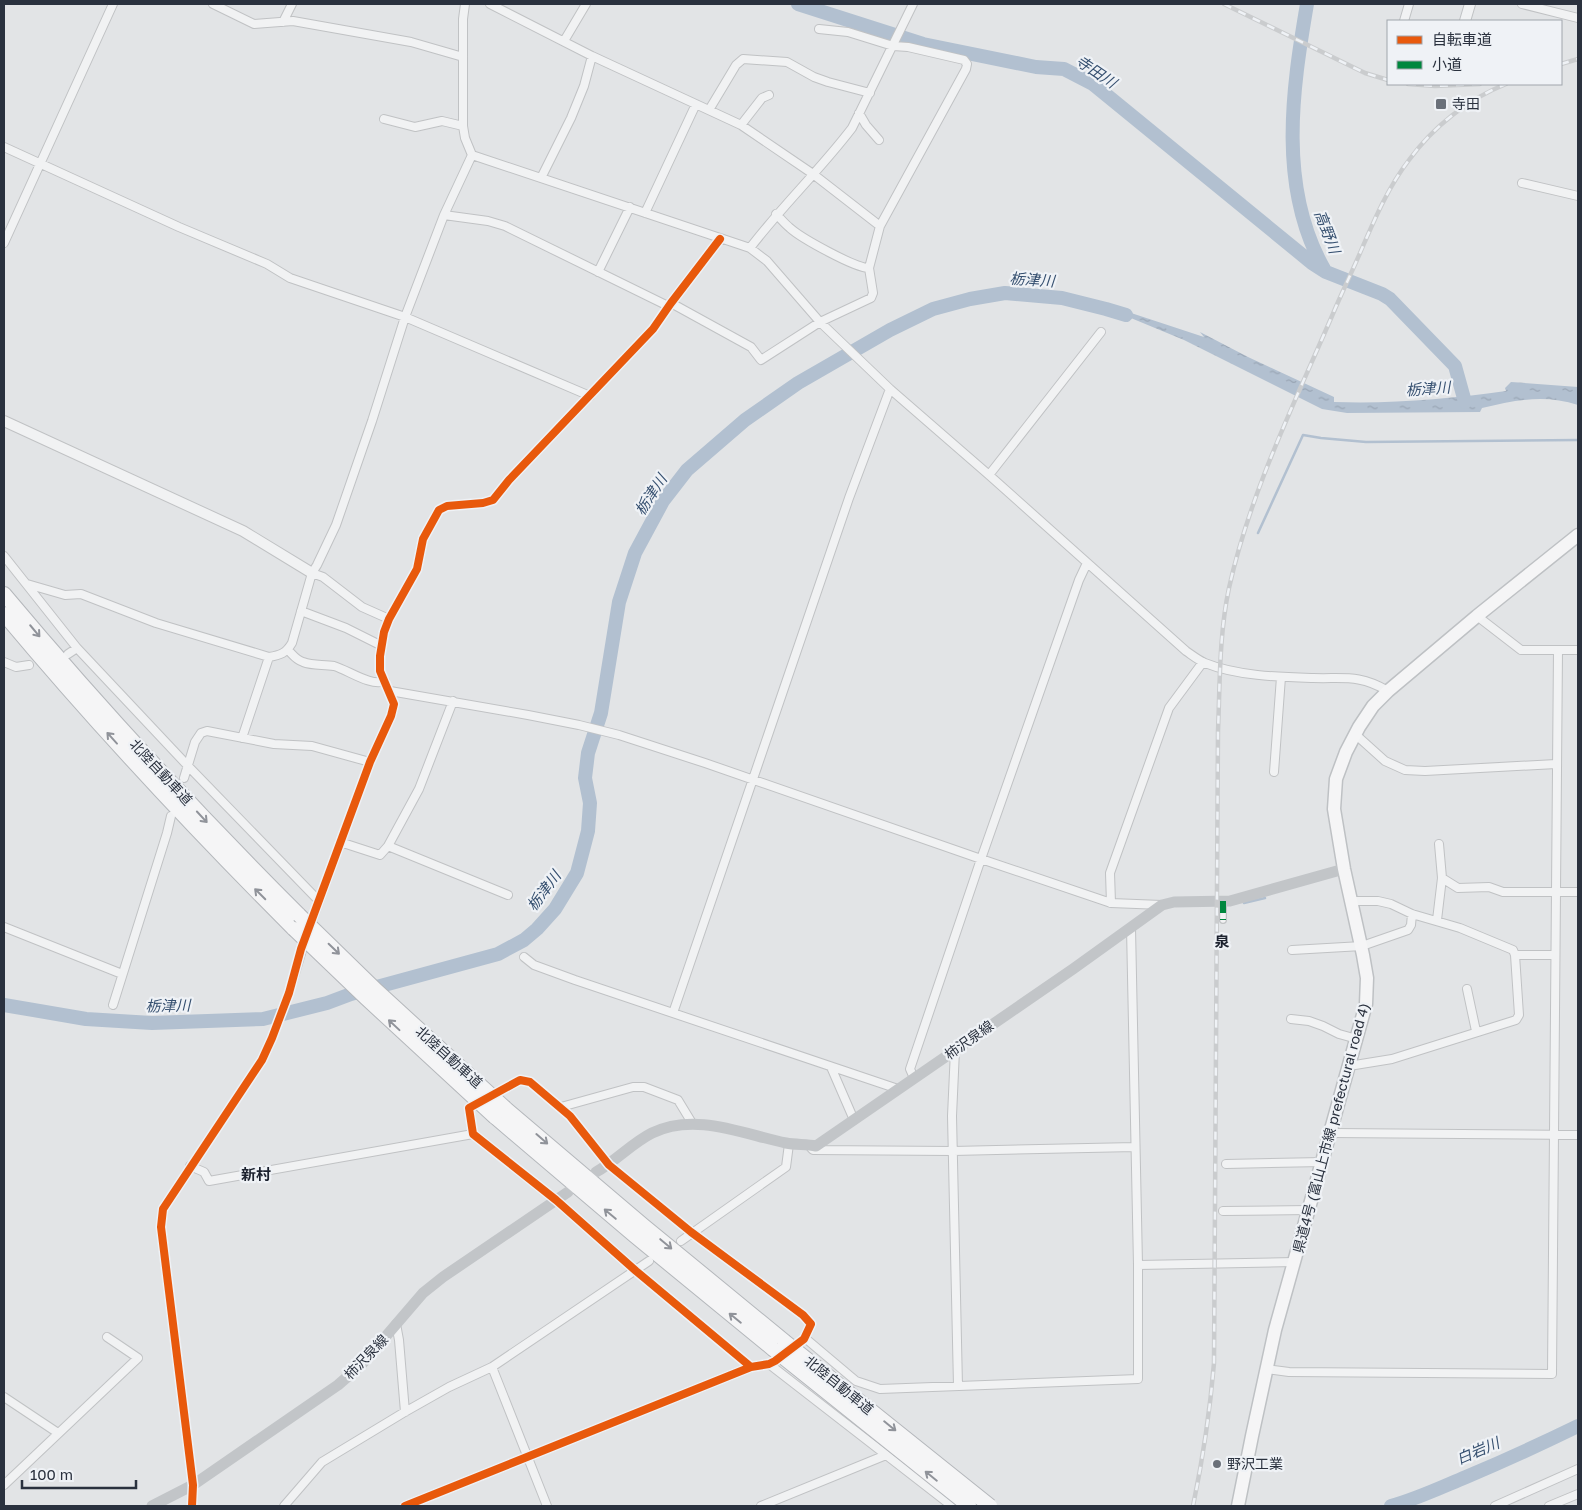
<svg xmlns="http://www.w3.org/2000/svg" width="1582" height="1510" font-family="'Golos Text','Noto Sans JP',sans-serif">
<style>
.water{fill:url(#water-ripples)}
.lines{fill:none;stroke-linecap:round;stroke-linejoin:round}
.stream{stroke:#b2c0d0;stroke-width:2.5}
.river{stroke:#b2c0d0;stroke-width:14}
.pedestrian-casing{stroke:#c0c2c4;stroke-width:8}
.minor-casing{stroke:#c0c2c4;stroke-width:10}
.tertiary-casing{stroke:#c0c2c4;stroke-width:12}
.primary-casing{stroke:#bec1c4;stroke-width:15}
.motorway-casing{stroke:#b4b7bb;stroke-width:16}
.pedestrian{stroke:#f1f2f3;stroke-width:5.5}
.minor{stroke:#f1f2f3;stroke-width:8}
.tertiary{stroke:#f1f2f3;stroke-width:10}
.secondary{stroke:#c2c5c8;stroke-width:11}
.primary{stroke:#f5f5f6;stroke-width:12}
.motorway{stroke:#f5f5f6;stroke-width:14}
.rail-casing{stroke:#caccce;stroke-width:4.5}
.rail{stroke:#eff2f6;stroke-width:2.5;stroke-dasharray:8;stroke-linecap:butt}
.motorway-bridge-casing{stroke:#b4b7bb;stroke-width:16;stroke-linecap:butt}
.motorway-bridge{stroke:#f5f5f6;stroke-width:14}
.quiet{stroke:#00873e;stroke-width:6;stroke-dasharray:12 6;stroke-linecap:butt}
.cycleway-casing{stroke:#eff2f6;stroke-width:11}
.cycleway{stroke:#e8590c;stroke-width:8}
.oneway{stroke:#90939a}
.poi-dot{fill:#6a7079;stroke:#eff2f6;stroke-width:2}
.labels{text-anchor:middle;stroke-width:4.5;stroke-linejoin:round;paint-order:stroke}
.poi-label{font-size:14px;fill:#2a313e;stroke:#eff2f6;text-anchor:start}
.street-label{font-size:14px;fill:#2a313e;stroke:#eff2f6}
.water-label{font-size:15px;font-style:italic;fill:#365070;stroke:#eff2f6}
.neighbourhood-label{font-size:15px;font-weight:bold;fill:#1c222f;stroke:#eff2f6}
</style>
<defs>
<pattern id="water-ripples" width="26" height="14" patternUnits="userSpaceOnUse" patternTransform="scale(1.25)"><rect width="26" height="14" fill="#b2c0d0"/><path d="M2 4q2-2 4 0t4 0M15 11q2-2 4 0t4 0" fill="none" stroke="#99a5b4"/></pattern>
</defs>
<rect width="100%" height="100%" fill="#e2e4e6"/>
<path class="water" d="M1097,304L1119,309L1204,337L1200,332L1248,357L1334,397V402C1393,404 1448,399 1506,391L1505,388L1511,382L1578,387V405C1545,394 1515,400 1482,408L1480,412L1347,413L1322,409L1184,340Z"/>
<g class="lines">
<path class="stream" d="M1258,533L1303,435L1321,438L1366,442L1578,440
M1244,903L1265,898"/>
<path class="river" d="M798,4L923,44L1036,67L1064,69L1093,84L1312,263L1326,272L1382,294L1390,299L1455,366L1465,402
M1307,4C1292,91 1278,188 1324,269
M4,1005L86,1019L152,1023L263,1019L327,1003L351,994L498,954L524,940L537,929L555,909L577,873L588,831L590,803L585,778L588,753L601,713L619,602L635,553L663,501L687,470L745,420L798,383L890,330L933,309L970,299L1005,293L1062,298L1106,309L1126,315
M1391,1506C1417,1499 1442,1487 1466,1477C1504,1461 1541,1444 1578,1426"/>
<g class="pedestrian-casing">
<path id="pedestrian" d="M1223,901V920"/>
</g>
<g class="minor-casing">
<path id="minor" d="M213,4L254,24L293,21L411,42L463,57
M490,4L592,56L741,125L813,174L880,226
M1522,4L1578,18
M1404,21L1409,4
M283,22L292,4
M564,41L586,4
M709,110L736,65L743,59L787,62L814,77L828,82L870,93
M859,113L866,125L879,140
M384,119L415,127L442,121L463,126
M741,125L762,98L769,95
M4,147L179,227L267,264L290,278L405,317L590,396
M472,155L750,248L767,261L820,322L890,389L989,475L1186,651C1192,655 1198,660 1205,663C1237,676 1279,677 1313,678C1344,679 1359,674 1388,691
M541,178L571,118L584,86L592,56
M1522,183L1578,196
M645,213L696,104
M776,214C781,219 785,224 790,228C801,238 855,268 869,268
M444,215L488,221L505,226L668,306
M4,243L113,4
M750,248C782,206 820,170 852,128L913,4
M598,272L630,207
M671,303L751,347L761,360L820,322L871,298L873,293L869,268L880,226L966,69L967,64L964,60L908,47L893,46L848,32L819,29
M989,475L1101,332
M4,556L77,648L188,766L319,901
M312,573L323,577L362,607L389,619
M27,584L65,595L81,594L156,623L269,657C281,655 286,653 292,643L312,573L317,565L336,525L372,421L405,317L444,215L472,155L465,138L463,126V19L465,4
M301,611L346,628L382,646
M1477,616L1521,650H1578
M288,650C293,655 296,660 303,662C313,666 324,664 334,666C348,670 371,687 385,681
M68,654L77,648
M4,662L16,667L29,665
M390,691L528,715L579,725L619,735L705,763L981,859L1111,903L1162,905
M1355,734L1385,761L1405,770L1425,771L1556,764
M242,738L269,657
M1274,772L1281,677
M184,778L195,742L201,733L207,731L274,744L312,746L370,762
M340,842L380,855L388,846L419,789L453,701
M388,846L508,895
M1442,878L1458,888L1489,887L1503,892H1578
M1352,901H1378L1391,904L1412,914L1460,928L1513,950L1515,955H1555
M1111,903L1110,873L1169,708L1203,662
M1437,920L1442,878L1439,844
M310,926L370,762L391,716L394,704L380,671V656L384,632L389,619L417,569L423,539L439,510L447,506L483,503L493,500L509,480L653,329L671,303L720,239
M4,927L122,974
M1292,950L1362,946L1408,930L1411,925L1412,914
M524,957L534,965L575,980L898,1089
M1467,989L1476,1031
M113,1005L167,833L171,816
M673,1013L849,498L890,389
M1291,1019L1309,1021L1323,1026L1339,1034L1357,1039
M955,1050L952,1116L958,1386
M1351,1063L1355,1065L1392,1059L1516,1020L1519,1015L1515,955
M831,1067L854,1120
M914,1078L910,1069L981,859L1079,580L1087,563
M561,1107L633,1087H644L678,1100L692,1123
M1331,1133L1578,1135
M811,1148L813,1150L953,1151L1135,1147
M1226,1164L1323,1162
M190,1166L204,1172L209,1181L473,1134
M1223,1211L1309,1210
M681,1241L786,1167L789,1144
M1138,1265L1294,1262
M396,1324L399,1340L405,1412
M805,1338L856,1381L880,1389L1138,1379V1265L1131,928
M769,1364L952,1506
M492,1367L547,1506
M1266,1369L1289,1372L1552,1374L1558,650
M4,1397L58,1433
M4,1485L138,1358L107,1337
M192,1506L193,1485L161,1227L163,1209L262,1060L272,1038L289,993L306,937
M284,1506L322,1462L403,1413L449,1387L492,1367L649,1261
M405,1506L751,1367L769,1364L775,1361L804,1339L811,1324L803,1315L691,1232L609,1165L570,1116L530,1082L520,1080L469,1108L473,1134L556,1200L636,1271L751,1367
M761,1506L886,1455
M1495,1506L1578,1469
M1549,1506L1578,1494"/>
</g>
<g class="tertiary-casing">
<path id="tertiary" d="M1465,21L1470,4
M4,421L243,531L312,573"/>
</g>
<g class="primary-casing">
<path id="primary" d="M1238,1506L1252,1436L1275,1330L1366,1004L1367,978L1363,955L1344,869L1334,809L1336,779L1346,752L1359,727L1373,706L1388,691L1477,616L1578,535"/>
</g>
<g class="motorway-casing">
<path id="motorway" d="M4,594C97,705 196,812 299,915
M4,614C96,724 193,828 294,929
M505,1108L644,1226L784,1341
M495,1117L635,1236L773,1349"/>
</g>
<use href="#pedestrian" class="pedestrian"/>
<use href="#minor" class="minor"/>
<use href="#tertiary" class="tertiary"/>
<path class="secondary" d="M596,1172C616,1161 632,1143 652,1133C695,1112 743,1134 786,1143C796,1145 806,1144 816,1146L1073,969L1162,905L1174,902L1230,901L1344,869
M152,1506L193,1485L338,1385L362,1364L423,1293L443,1277L568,1192"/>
<use href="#primary" class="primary"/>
<use href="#motorway" class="motorway"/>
<g class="rail-casing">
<path id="rail" d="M1224,4L1365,73L1388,80
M1561,64L1578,59
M1408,84L1435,86L1480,84
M1193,1506C1203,1458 1210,1411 1214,1363L1218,731C1220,683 1219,635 1229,588C1250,493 1294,404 1332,316C1342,292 1353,270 1363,246C1376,216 1389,186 1409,160C1433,127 1468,99 1506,84"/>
</g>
<use href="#rail" class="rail"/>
<g class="motorway-bridge-casing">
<path id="motorway-bridge" d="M299,915L377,991L505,1108
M294,929L366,998L495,1117
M784,1341L990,1506
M773,1349L969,1506"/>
</g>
<use href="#motorway-bridge" class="motorway-bridge"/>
<path class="quiet" d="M1223,901V920"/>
<g class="cycleway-casing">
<path id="cycleway" d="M192,1506L193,1485L161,1227L163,1209L262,1060L272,1038L289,993L301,949L370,762L391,716L394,704L380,671V656L384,632L389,619L417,569L423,539L439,510L447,506L483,503L493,500L509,480L653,329L671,303L720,239
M405,1506L751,1367L769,1364L775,1361L804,1339L811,1324L803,1315L691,1232L609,1165L570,1116L530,1082L520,1080L469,1108L473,1134L556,1200L636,1271L751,1367"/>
</g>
<use href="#cycleway" class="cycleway"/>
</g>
<defs><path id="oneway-shaft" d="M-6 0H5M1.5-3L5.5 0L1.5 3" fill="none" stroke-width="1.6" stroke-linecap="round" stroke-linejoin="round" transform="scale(1.25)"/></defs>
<g class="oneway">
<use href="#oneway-shaft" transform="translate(35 631) rotate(50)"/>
<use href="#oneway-shaft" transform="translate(112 738) rotate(-132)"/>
<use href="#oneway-shaft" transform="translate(202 817) rotate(47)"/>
<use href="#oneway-shaft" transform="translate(260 894) rotate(-135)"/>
<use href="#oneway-shaft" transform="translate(334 949) rotate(44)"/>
<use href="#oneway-shaft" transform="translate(394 1025) rotate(-137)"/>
<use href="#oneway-shaft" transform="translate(542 1139) rotate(41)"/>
<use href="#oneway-shaft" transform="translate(610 1214) rotate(-140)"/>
<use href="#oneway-shaft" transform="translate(666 1244) rotate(40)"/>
<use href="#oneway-shaft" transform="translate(735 1318) rotate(-141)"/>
<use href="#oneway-shaft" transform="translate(890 1426) rotate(39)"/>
<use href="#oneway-shaft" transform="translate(931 1476) rotate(-141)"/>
</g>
<g class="poi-dot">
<rect x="1435" y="98" width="12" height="12" rx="2.5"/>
<circle cx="1217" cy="1464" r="5"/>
</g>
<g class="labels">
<g class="poi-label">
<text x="1452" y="109">寺田</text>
<text x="1227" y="1469">野沢工業</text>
</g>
<g class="street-label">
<text transform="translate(161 772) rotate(47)" y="5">北陸自動車道</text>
<text transform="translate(969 1040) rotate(-35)" y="5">柿沢泉線</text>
<text transform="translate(449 1057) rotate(42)" y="5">北陸自動車道</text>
<text transform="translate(1331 1128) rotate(-75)" y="5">県道4号 (富山上市線 prefectural road 4)</text>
<text transform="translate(366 1357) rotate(-46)" y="5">柿沢泉線</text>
<text transform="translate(839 1385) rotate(39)" y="5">北陸自動車道</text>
</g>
<g class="water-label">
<text transform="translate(1096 72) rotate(34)" y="5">寺田川</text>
<text transform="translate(1327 232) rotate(69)" y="5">高野川</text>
<text transform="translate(1032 280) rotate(4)" y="5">栃津川</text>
<text transform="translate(1428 389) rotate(-4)" y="5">栃津川</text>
<text transform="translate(651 495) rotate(-57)" y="5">栃津川</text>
<text transform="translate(544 891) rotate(-53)" y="5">栃津川</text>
<text transform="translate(168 1006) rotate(-1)" y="5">栃津川</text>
<text transform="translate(1478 1451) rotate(-23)" y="5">白岩川</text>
</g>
<g class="neighbourhood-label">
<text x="1222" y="947">泉</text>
<text x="256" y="1180">新村</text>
</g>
</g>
<rect width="1582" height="1510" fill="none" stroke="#2a313e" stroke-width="10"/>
<rect x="1387" y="20" width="175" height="65" fill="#eff2f6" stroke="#a0a5ac"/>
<rect x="1397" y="36" width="25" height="8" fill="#e8590c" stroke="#a0a5ac"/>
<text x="1432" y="45" font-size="15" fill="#2a313e">自転車道</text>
<rect x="1397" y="61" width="25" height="8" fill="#00873e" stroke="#a0a5ac"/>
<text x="1432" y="70" font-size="15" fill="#2a313e">小道</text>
<path d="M22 1480v8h114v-8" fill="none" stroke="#2a313e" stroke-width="2.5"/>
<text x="30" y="1480" font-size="15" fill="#2a313e" stroke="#eff2f6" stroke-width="4" paint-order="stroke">100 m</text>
</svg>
